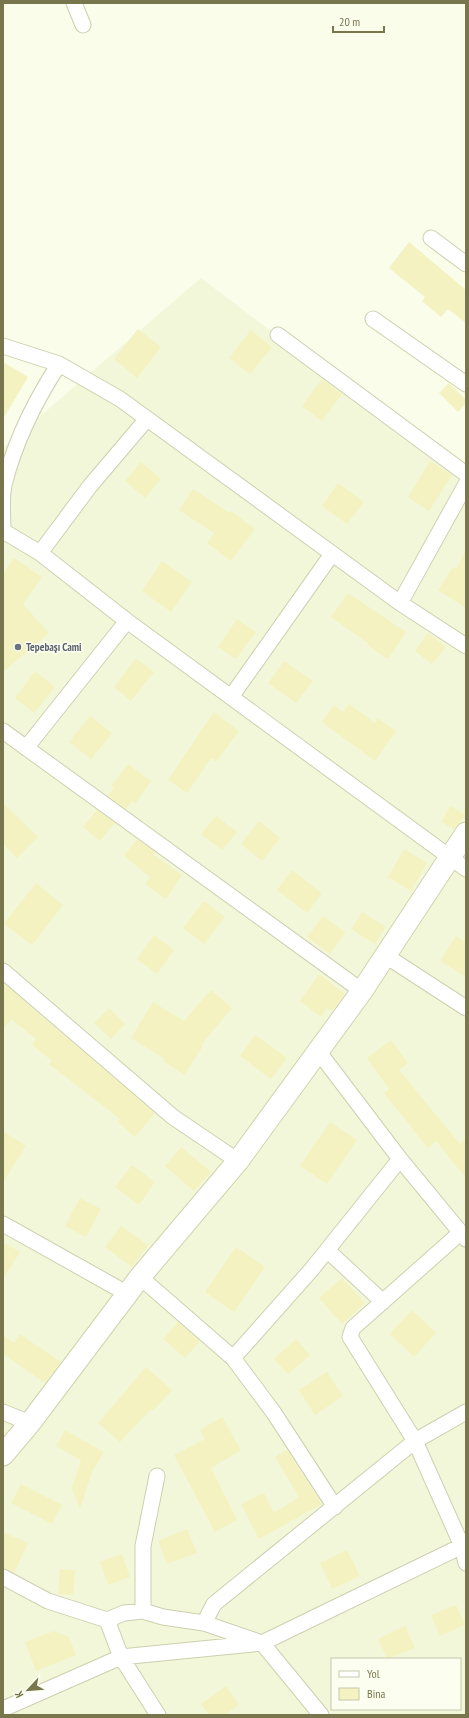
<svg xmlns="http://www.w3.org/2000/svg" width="469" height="1718" font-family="'PT Sans Narrow',sans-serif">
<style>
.residential{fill:#f3f7da;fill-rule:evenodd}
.building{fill:#f3f2c0}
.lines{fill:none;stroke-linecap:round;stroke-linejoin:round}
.street-casing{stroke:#cecfae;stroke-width:17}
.secondary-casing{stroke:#d1d2ac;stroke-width:23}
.street{stroke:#fff;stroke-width:15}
.secondary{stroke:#fff;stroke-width:21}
.worship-dot{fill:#6b7280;stroke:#fcfff0;stroke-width:1.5}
.labels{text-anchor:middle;stroke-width:3;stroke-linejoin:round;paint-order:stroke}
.worship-label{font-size:11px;font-weight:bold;fill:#5b616d;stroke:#fcfff0;text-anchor:start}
</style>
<rect width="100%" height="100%" fill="#f9fde9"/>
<path class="residential" d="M201,278L466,479V1715H3V448ZM332,1659H460V1709H332Z"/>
<path class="building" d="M409,242L466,290V323L448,309L441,317L422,301L425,297L389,268Z
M138,329L161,347L137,378L114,359Z
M251,330L272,347L250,374L229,358Z
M3,362L28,377L3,419Z
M322,379L342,394L322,421L302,406Z
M449,383L466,400V403L458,412L439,393Z
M430,461L452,475L429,511L408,497Z
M141,462L161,479L145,498L125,481Z
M338,483L364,502L347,524L322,506Z
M193,489L230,513L231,511L255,529L231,561L207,543L214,533L179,510Z
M466,550V608L438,590L453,567L456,569Z
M14,558L42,577L23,604L49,633L3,672V574Z
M162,561L192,582L171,612L142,591Z
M348,593L406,632L388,659L367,645L368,643L331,617Z
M237,619L256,632L236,659L218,647Z
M428,633L446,647L432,664L415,651Z
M136,658L154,672L131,701L114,687Z
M284,661L313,681L296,703L268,683Z
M35,671L55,687L34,713L15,698Z
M349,704L375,723L378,718L396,731L375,761L322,722L334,705L343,712Z
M214,712L239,731L216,762L211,758L187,793L168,780Z
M90,716L112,733L91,759L69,742Z
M128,764L151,781L135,804L132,801L126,809L108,796L114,788L111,786Z
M3,803L38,837L17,858L3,844Z
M450,806L466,815L454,829L441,822Z
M97,810L115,823L100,841L83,827Z
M216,816L237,832L222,850L201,834Z
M259,821L280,838L262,861L241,844Z
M137,839L155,852L154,855L182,875L166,899L145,884L150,877L124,856Z
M404,849L427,863L411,891L388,877Z
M292,870L322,893L307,913L277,890Z
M36,883L63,905L32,945L4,924Z
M204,901L225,917L204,944L183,928Z
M362,912L386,927L375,944L351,929Z
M323,916L345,932L330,954L307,937Z
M154,935L174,950L157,974L137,959Z
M456,936L466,943V977L440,961Z
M319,974L345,994L332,1011L327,1008L321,1017L300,1001Z
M3,983L155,1113L135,1137L118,1122L120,1119L49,1064L52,1061L32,1045L36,1039L11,1019L3,1029Z
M211,990L232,1008L201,1045L203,1046L184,1075L163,1061L165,1059L131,1038L153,1002L184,1021Z
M109,1008L125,1024L111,1039L94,1023Z
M255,1035L287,1058L271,1079L240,1056Z
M391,1040L408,1063L399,1070L460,1144L466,1139V1178L436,1141L428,1148L384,1093L389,1089L367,1058Z
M330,1122L357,1140L327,1184L300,1166Z
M3,1131L26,1146L3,1182Z
M181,1147L211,1172L194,1191L165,1166Z
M132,1165L155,1182L139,1205L115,1187Z
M80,1198L101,1209L86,1237L65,1226Z
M121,1226L148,1245L132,1267L105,1247Z
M3,1242L20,1252L3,1279Z
M236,1247L265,1267L234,1312L205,1292Z
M342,1278L365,1303L342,1324L319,1298Z
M412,1310L436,1333L414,1357L390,1334Z
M178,1322L200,1341L185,1358L163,1339Z
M20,1334L61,1362L45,1383L3,1354V1335L14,1343Z
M296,1339L310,1355L288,1374L274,1359Z
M146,1367L172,1390L153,1411L151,1409L120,1442L98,1423Z
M327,1372L343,1396L315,1415L299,1390Z
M222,1417L241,1450L211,1468L237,1520L215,1532L174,1455L205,1439L200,1430Z
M65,1430L104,1452L92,1472L80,1509L72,1488L81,1460L56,1446Z
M287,1450L322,1504L259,1539L241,1504L264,1493L274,1513L299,1497L275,1457Z
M21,1484L62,1505L52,1524L11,1503Z
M187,1529L197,1553L167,1564L158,1541Z
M3,1532L28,1543L14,1573L3,1568Z
M347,1550L360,1576L332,1589L320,1563Z
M122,1554L130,1577L108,1585L100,1562Z
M60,1569L75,1570L73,1595L58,1594Z
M456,1605L465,1625L440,1636L431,1615Z
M405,1626L415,1648L387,1659L378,1639Z
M54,1631L69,1637L76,1655L36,1671L25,1642Z
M226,1686L239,1705L224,1715H209L201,1704Z"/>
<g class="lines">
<g class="street-casing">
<path id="street" d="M74,3L83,25
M431,238L466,264
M373,319L466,384
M278,335L466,474
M3,346L59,364L120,399L400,603L466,646
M3,531L40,553L127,621L466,869
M3,531C3,517 1,499 4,485C15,441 35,401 59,364
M40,553L90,486L146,420
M400,603L466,484
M231,697L332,554
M3,731L362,991
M26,748L127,621
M386,956L466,1008
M3,971L173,1117L238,1161
M318,1051L400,1159L466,1239
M3,1224L128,1294
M460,1233L353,1328L350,1337L415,1441L462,1546L466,1563
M327,1250L383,1302
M140,1277L233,1358L274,1413L335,1507
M233,1358L312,1269L400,1159
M3,1412L30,1423
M3,1577L48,1601L107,1620L124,1613L143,1611L163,1617L204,1623L262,1643L466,1544
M143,1611V1546L157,1476
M107,1620L121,1657L158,1715
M204,1623L214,1604L415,1441L466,1412
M3,1709L121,1657L262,1643L321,1715"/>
</g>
<g class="secondary-casing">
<path id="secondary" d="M3,1455L30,1423L140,1277L238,1161L362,991L466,833"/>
</g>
<use href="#street" class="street"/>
<use href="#secondary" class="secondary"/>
</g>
<circle class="worship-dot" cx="18" cy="647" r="4"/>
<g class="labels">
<g class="worship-label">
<text x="26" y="651">Tepebaşı Cami</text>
</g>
</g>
<rect width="469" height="1718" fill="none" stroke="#78764c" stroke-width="8"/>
<rect x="331" y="1658" width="130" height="52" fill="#fcfff0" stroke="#c7c8ae"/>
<rect x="339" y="1671" width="20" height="6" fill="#ffffff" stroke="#c7c8ae"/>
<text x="367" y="1678" font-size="12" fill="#78764c">Yol</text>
<rect x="339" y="1688" width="20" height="12" fill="#f3f2c0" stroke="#c7c8ae"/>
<text x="367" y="1698" font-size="12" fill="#78764c">Bina</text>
<g transform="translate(28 1690) rotate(244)" stroke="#fcfff0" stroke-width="3" paint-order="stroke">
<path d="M0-3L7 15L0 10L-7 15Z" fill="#78764c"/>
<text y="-6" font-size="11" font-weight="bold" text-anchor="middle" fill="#78764c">K</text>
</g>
<path d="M333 26v6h51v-6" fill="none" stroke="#78764c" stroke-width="2"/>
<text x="339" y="26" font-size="12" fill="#78764c" stroke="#fcfff0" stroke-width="3" paint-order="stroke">20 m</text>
</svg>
